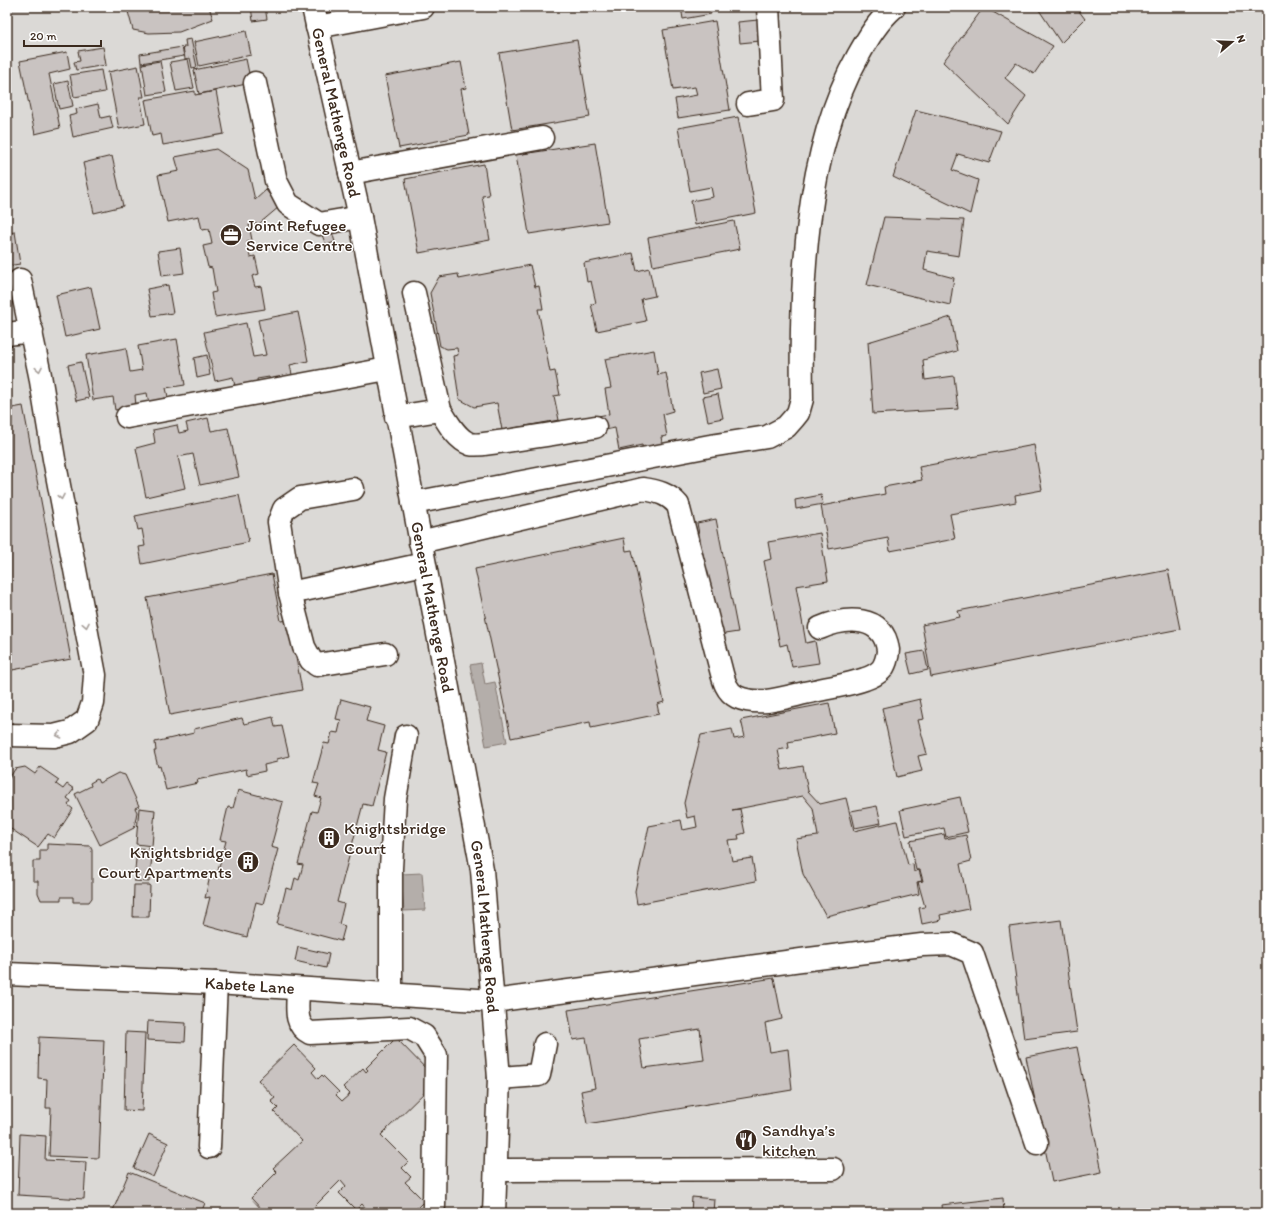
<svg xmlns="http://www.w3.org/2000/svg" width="1274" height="1220" font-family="Itim,sans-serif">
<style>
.green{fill:#dbd9d6;stroke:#8b827a}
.water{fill:#b4aeaa;stroke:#847972}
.building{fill:#c9c3c1;stroke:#3b2a1e;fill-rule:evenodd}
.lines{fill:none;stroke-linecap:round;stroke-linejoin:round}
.minor-casing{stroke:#3b2a1e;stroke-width:25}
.minor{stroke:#fff;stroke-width:22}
.oneway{stroke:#a79f9a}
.labels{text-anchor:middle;stroke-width:3;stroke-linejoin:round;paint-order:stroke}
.street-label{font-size:17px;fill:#3b2a1e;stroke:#fff}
.poi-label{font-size:17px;fill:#3b2a1e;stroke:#fff;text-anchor:start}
</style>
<rect width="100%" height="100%" fill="#f7f6f6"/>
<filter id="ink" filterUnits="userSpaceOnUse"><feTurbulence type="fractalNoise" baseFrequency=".025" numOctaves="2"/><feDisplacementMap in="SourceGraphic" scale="8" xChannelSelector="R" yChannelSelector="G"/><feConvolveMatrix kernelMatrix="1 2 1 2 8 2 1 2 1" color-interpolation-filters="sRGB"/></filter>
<g filter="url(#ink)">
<path class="green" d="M7,7H1267V1213H7Z"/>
<path class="water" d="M481,663L485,684L495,682L507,742L486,746L470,665Z
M422,873L425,910L404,911L401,874Z"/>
<path class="building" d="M130,7H209L213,19L179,32L149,33L133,30L127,8Z
M251,7H265L267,19L253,21Z
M681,7H709L711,14L683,19Z
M741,7H761V8L741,10Z
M984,7L1053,46L1034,74L1016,63L1005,78L1026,96L1008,124L943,62Z
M1037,7H1076L1085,19L1061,43Z
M758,20L760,41L740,43L738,22Z
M715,21L730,110L678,118L675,99L697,95L695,87L673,90L663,30Z
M246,31L251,55L199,66L194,42Z
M191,39L197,67L192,68L190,58L185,59L183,47H186L185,40Z
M577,40L590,117L512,130L499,53Z
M103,47L106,65L76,70L74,62L80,61L78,51Z
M182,47L184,56L141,63L140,54Z
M67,52L70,69L49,74L60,128L35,134L20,61Z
M188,59L194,88L176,91L170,62Z
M246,59L251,83L199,94L194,70Z
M160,61L166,92L147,95L142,64Z
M461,62L466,88L461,89L469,135L399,148L385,76Z
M138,66L144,97H140L145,124L119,129L108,72Z
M101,70L105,92L74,97L70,75Z
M68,81L73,106L59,109L54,84Z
M195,91V95L216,91L224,134L163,145L161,134L152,136L145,100Z
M98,104L101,118L110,116L113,128L73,137L69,116L77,114L76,109Z
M916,110L1001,131L989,163L958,154L952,170L978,180L970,214L893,177Z
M738,117L756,213L695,225L691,201L713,197L711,187L690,191L678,128Z
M595,143L608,222L529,234L516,155Z
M216,149L248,170L255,200L266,190L279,207L260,223L249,225L252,240L247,241L250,257L255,256L259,274L252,276L255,287L261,286L265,309L215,317L211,293L216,292L212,268L208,267L203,246L212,244L209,229L202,230L199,216L168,222L158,175L179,171L175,157Z
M112,156L123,206L94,213L83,163Z
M484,164L489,195L482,196L490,240L419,253L405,179Z
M884,217L964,220L959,256L927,251L924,270L954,278L950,305L867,285Z
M734,221L740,249L653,266L648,238Z
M15,232L20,264L7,266V233Z
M332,232L335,242L326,245L322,235Z
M180,248L184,273L162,276L158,251Z
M633,253L637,271L649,268L655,296L641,299L646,321L597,331L591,304L596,303L591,281L587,282L584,263Z
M530,265L535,287L539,286L543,309H538L550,372L555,371L560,395L554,396L559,420L502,430L497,403L474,407L459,399L453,356L458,355L457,348L447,349L440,346L430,293L439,277L458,274L459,279Z
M168,285L173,313L152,316L147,289Z
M91,287L100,329L65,337L56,295Z
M298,312L308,361L290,365L294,384L272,388L269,377L257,379L259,391L237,396L233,377L215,381L204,332L246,323L253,357L266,355L258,320Z
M951,317L957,351L923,360L925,380L954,376L958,409L873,414L868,342Z
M177,339L185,385L166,388L169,401L149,404L147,393L135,395L136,406L115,410L113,397L93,400L86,355L126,348L130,372L142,370L138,346Z
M654,350L658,375L666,373L673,411L663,414L667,436L661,437L663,448L643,452L642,445L619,450L615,428L600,431L598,416L609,414L605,389L611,388L605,359Z
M207,355L210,375L197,378L194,358Z
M81,362L89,398L76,401L68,365Z
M717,369L721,389L703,393L699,373Z
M718,394L723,418L708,421L703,397Z
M23,406L71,659L7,671V409Z
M208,418L211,431L228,428L239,477L200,485L193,454L178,457L185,488L146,497L136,448L155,443L153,430L177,425L179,433L188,431L186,423Z
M1034,445L1042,490L1015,495L1016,502L950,514L955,539L890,551L888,538L829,549L821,506L885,494L884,487L922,480L919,467Z
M239,495L249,542L142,564L139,547L145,546L142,529L138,530L135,516Z
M821,495L823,504L796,509L795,500Z
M716,519L738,632L718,635L697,523Z
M820,533L828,581L796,586L806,643L815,641L819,663L792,667L787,644L780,646L764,561L771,559L768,542Z
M624,538L626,551L632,550L664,702L657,704L659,714L591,728L590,722L511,738L475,569Z
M1168,570L1180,629L931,677L922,625L960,617L958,611Z
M272,574L281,621L289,620L302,690L170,715L147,598Z
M924,651L928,670L911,674L906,654Z
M341,699L370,707L366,721L384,726L378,750L386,752L372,806L363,804L337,902L344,904L339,924L345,926L341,941L277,924L286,888L292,890L295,878L299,880L303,865L298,864L312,811L317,812L321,798L315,796L319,784L313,783L324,743L329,744L332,732L338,733L341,720L336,719Z
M920,699L924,719L918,720L927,754L918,756L922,771L897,777L882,708Z
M829,703L835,733L788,742L789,748L778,750L782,770L803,766L808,791L820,804L846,798L854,831L897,821L908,865L913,864L914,872L919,870L922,881L917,882L919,894L826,916L803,874L796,839L818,836L813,808L803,796L732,810L740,809L745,833L738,835L739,839L728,840L732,861L752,858L756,881L637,904L635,891L649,826L681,820L683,830L697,827L695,816L687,818L684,803L701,735L732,729L734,739L745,737L741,720Z
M273,717L275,727L282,726L289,756L277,759V762L264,765L265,771L247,775L246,769L197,780L198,783L166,790L160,766L158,767L154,751H156L155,742L194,733V729L242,718L244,724Z
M25,767L35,774L40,767L59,780L56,784L63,789L67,784L74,789L67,798L71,801L68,805L73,809L54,838L48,834L38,847L8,827L10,824L7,822V782L15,769Z
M118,773L125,775L139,806L135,808L137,812L134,828L100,845L75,794L91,786L90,783L97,779L99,783Z
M238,790L283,802L271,847L278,849L263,904L256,902L247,937L203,925L210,897L205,898L210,876L216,878L226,841L220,840L228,807L233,808Z
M960,797L968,832L946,837L944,828L906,836L900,810Z
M877,806L881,823L855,828L851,811Z
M139,808L155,810L152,846L136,844Z
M944,834L945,839L966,835L971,861L960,864L969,909L940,915L941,920L922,924L919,908L925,907L918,882L923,881L920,870H916L910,841Z
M47,844L90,846L92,850V898L89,902H73V897H61V900H41L38,893V881H33V861H40V850H47Z
M137,848L153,849L149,882L134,881Z
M134,885H150L149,917H133Z
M1061,920L1077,1032L1024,1039L1009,927Z
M298,947L329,954L326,968L295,961Z
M774,978L782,1019L765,1023L770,1052L788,1049L792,1090L587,1124L581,1091L595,1088L586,1038L573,1040L568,1010ZM700,1029L704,1060L644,1068L639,1039Z
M148,1021L186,1023L185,1042L147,1040Z
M126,1032L145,1033L142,1111L124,1110Z
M39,1037L104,1040L99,1158L49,1156L51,1108H46L47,1079L38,1078Z
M396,1038L434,1077V1083L381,1135L408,1162L402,1168L411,1177L405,1182L424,1201L412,1213H367L368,1211L362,1204L356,1210L339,1193L346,1186L341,1180L308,1213H265L251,1198L277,1172L273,1168L302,1141L274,1112L278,1108L271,1101L275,1098L258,1080L294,1045L316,1068L312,1072L318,1079L322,1075L339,1092L336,1095L342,1101L350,1094L343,1087L363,1068L366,1072L368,1070L366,1068Z
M1077,1047L1102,1172L1052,1182L1026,1057Z
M20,1134L46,1136L45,1160L86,1162L84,1199L18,1195Z
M149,1134L168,1143L153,1177L134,1168Z
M129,1172L205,1203L201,1213H112Z
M692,1197L714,1199L713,1213H691Z
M1003,1198L1004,1213H942L941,1205Z
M659,1208H678V1213H659Z"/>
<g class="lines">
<g class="minor-casing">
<g id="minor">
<path id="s1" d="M313,7L360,217L482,870L499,1078L494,1213"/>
<path d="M317,27L423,7"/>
<path d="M255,83L276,181L288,204L319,224L360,217"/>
<path d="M748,104L773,100L768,7"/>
<path d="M350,173L542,138"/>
<path d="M414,293L440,410C447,421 456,439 470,444C478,446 489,443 498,442C530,438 563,432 595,427"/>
<path d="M7,334L32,331"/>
<path d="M127,417L387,369"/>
<path d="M396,417L440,410"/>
<path d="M353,489L300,498L284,509L279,522L290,593L304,647L311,660L317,665L385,654"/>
<path d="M413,503L710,446L767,437L786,427L794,418L798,413L802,399C800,290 804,152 858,56C868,38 878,21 894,7"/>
<path d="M420,542L643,489C657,491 669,494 678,505L720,666C723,677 725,691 737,697C746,701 756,702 767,701C782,699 799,694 814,691C831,687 849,685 865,679C871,677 877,674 881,670C885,666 888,656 888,650C884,614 845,617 820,628"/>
<path d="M290,593L424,564"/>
<path d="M7,735L54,736L70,732L87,720L93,703L95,675L54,459L40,375L20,280"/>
<path id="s2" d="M7,974L216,983L493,1001L801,960L922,945L951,944L972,953L1037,1143"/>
<path d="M298,989C298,1005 293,1025 310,1033L409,1028L424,1036L436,1055L434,1206"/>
<path d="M391,995V868L395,799L406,736"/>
<path d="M499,1078L539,1075L545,1044"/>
<path d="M209,1147L216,983"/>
<path d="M496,1170L833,1169"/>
</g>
</g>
<use href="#minor" class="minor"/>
</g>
<defs><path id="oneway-chevron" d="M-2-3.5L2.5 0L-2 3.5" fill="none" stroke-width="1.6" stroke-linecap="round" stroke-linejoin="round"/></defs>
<g class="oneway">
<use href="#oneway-chevron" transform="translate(39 369) rotate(79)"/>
<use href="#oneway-chevron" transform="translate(61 497) rotate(79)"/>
<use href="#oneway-chevron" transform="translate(86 625) rotate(79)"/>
<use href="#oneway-chevron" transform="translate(59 735) rotate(168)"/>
</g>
</g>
<defs>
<g id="office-disc" transform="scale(1.15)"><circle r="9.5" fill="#3b2a1e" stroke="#fff"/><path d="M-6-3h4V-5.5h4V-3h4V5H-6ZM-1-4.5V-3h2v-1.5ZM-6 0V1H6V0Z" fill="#fff"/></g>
<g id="building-disc" transform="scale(1.15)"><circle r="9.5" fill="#3b2a1e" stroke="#fff"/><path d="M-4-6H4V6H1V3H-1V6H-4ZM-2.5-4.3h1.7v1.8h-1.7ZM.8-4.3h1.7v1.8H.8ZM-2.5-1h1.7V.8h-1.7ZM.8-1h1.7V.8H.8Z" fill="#fff"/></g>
<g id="restaurant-disc" transform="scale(1.15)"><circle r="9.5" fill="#3b2a1e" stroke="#fff"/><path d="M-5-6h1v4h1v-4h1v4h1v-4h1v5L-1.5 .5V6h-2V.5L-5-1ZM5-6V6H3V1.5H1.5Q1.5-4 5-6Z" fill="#fff"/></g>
</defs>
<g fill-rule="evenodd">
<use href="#office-disc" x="231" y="235"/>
<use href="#building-disc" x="329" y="838"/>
<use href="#building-disc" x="248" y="862"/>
<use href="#restaurant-disc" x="746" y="1140"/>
</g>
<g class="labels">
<g class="street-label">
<text dy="6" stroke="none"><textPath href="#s1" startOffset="108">General Mathenge Road</textPath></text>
<text dy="6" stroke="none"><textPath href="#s1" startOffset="612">General Mathenge Road</textPath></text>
<text dy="6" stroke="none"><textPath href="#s1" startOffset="936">General Mathenge Road</textPath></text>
<text dy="6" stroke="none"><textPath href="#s2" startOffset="243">Kabete Lane</textPath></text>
</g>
<g class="poi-label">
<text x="246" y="231">Joint Refugee<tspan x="246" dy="20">Service Centre</tspan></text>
<text x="344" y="834">Knightsbridge<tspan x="344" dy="20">Court</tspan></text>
<text x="232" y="858" text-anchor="end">Knightsbridge<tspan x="232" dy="20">Court Apartments</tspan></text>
<text x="762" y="1136">Sandhya’s<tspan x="762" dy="20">kitchen</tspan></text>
</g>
</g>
<rect width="1274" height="1220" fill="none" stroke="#fff" stroke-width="24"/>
<rect x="12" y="12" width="1250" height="1196" fill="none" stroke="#3b2a1e" stroke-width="1.5" filter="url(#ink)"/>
<g transform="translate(1232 42) rotate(71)" stroke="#ffffff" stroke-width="3" paint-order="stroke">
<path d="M0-3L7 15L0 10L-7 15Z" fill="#3b2a1e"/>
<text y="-6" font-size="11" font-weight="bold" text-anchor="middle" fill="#3b2a1e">N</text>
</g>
<path d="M24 40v6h77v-6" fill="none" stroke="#3b2a1e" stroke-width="2"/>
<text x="30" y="40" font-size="12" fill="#3b2a1e" stroke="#ffffff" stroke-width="3" paint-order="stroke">20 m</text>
</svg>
